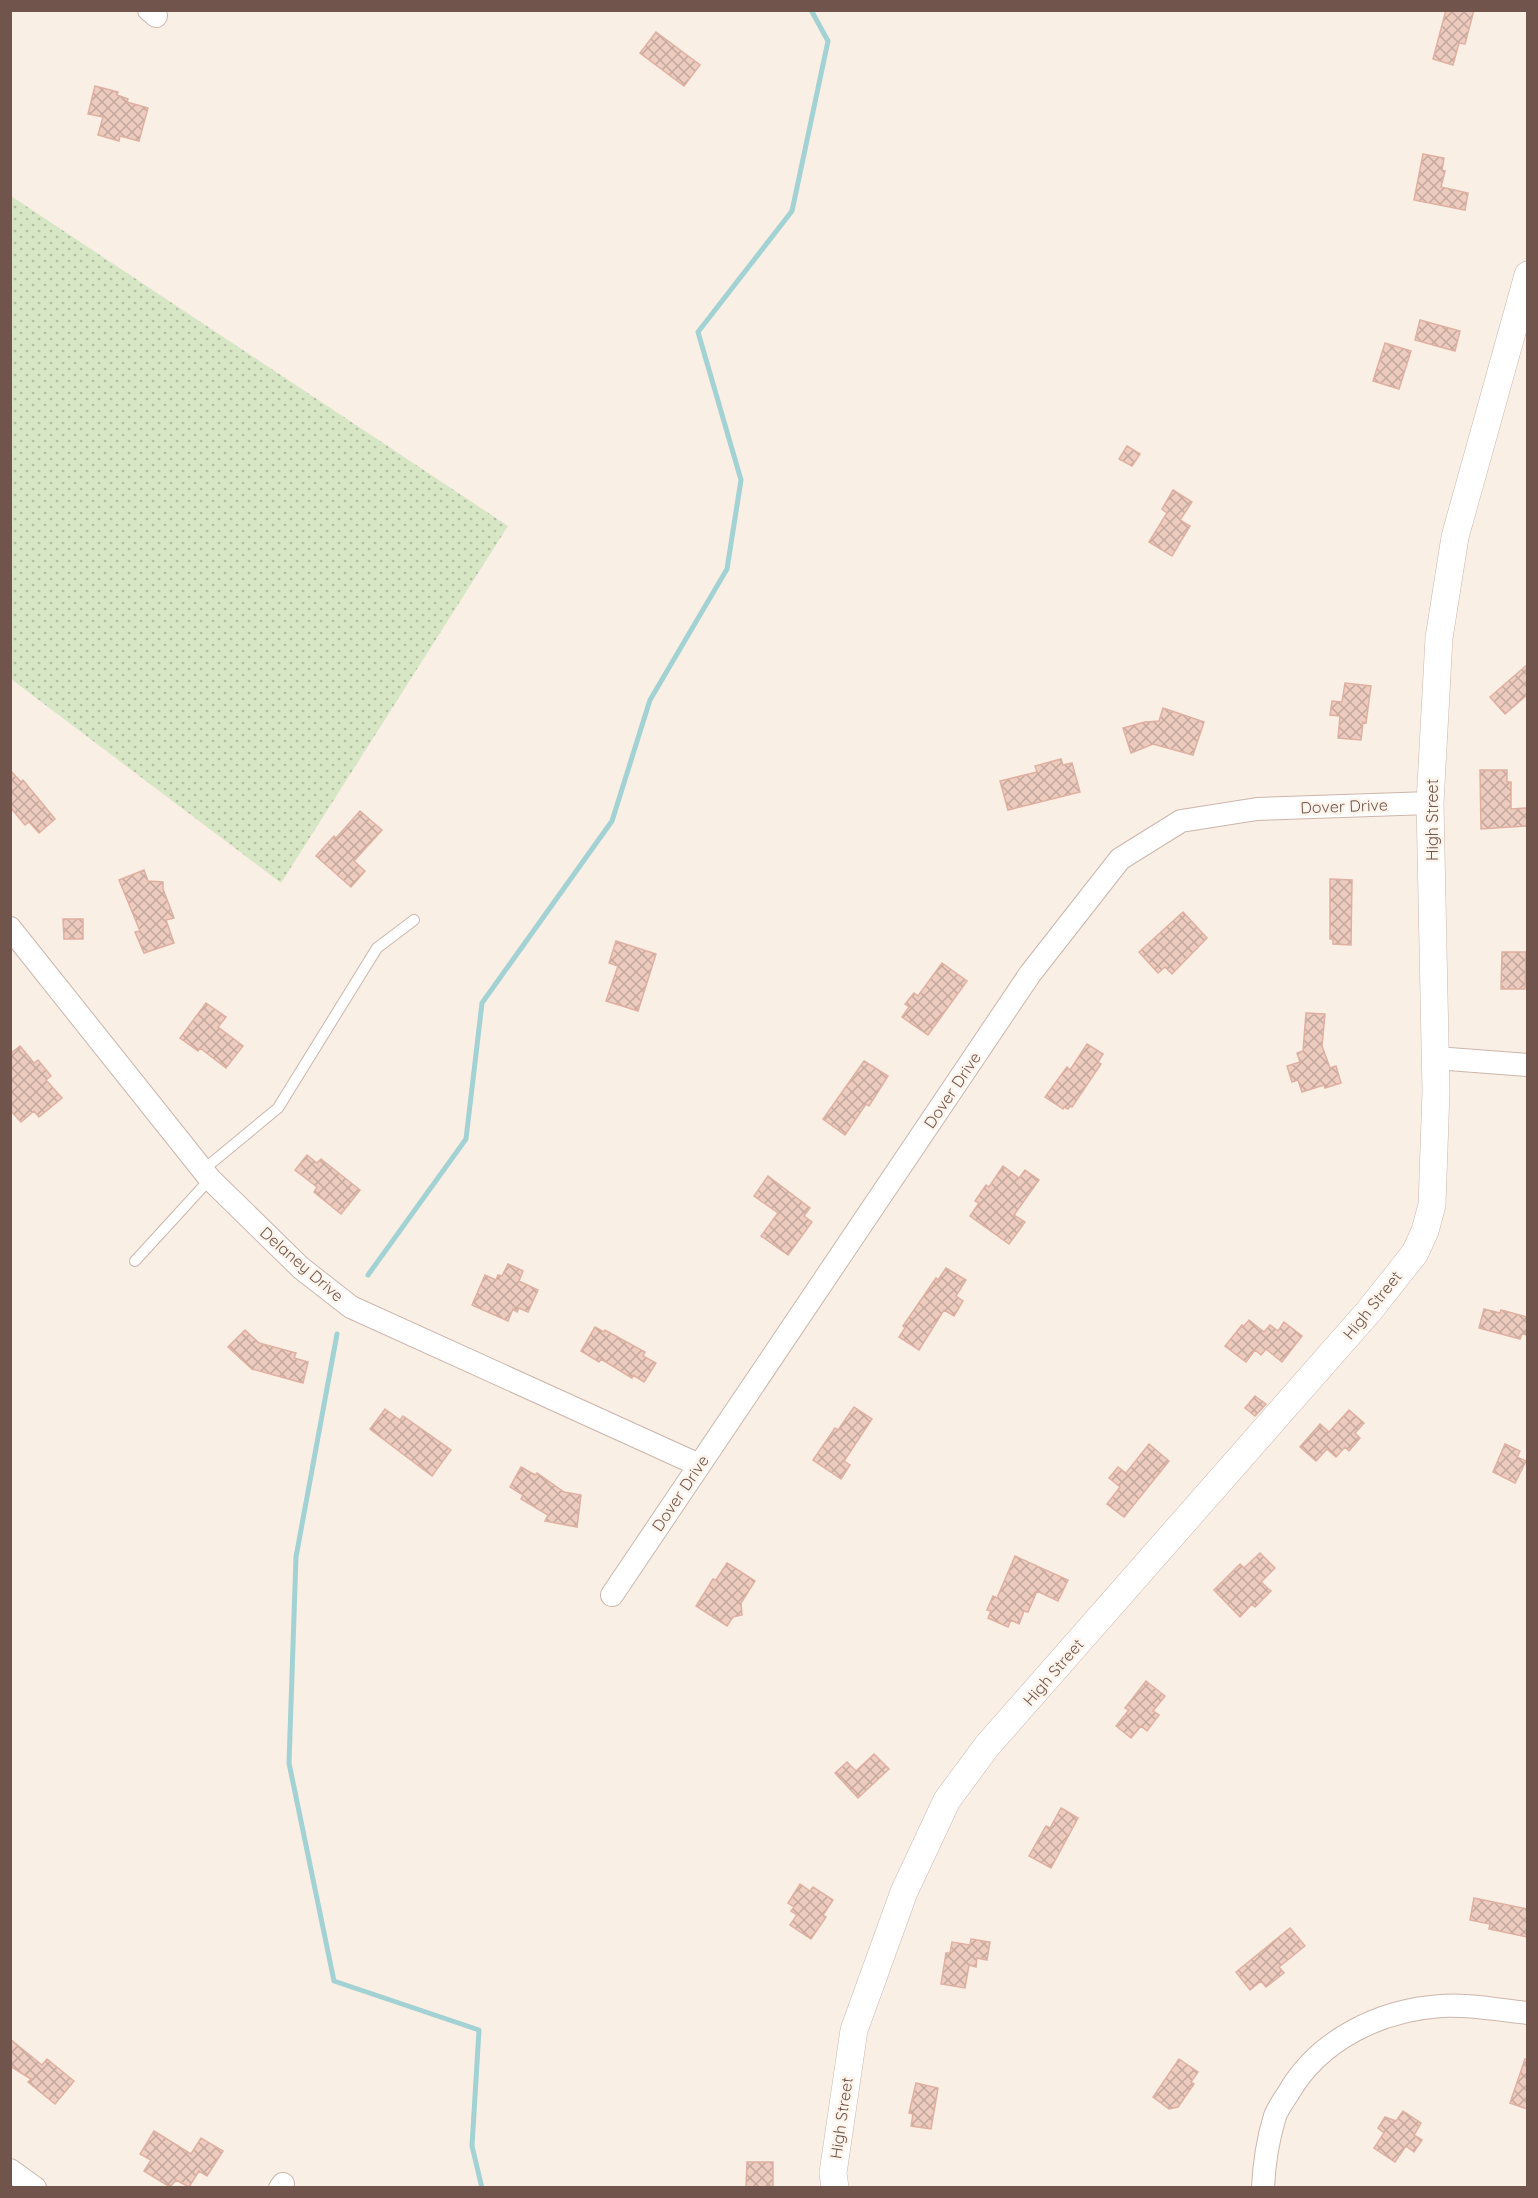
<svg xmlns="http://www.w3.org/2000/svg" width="1538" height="2198" font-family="Quicksand,sans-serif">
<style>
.park{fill:url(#park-dots)}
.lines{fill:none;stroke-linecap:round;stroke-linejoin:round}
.stream{stroke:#a2d2d3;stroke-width:5}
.building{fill:url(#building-cross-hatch);stroke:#dfb0a1;stroke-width:1.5}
.service-casing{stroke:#cbb6ac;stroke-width:12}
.minor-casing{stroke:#cbb6ac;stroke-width:24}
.tertiary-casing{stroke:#cbb6ac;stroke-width:28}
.service{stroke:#fff;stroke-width:10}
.minor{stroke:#fff;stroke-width:22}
.tertiary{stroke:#fff;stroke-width:27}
.labels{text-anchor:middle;stroke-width:5;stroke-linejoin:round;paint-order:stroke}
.street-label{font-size:16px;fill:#71554c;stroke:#fdf4eb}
</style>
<defs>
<pattern id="park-dots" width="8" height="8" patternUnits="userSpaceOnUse" patternTransform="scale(1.5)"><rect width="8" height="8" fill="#d7e7c5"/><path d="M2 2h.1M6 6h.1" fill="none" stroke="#b3bea2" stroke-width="1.8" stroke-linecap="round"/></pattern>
<pattern id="building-cross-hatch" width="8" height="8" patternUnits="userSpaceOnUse" patternTransform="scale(1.5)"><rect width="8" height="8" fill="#edcbbf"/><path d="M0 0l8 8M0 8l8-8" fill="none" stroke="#c4a89d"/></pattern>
</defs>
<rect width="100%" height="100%" fill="#faefe5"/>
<path class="park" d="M11,196L508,526L281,883L11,679Z"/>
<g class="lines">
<path class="stream" d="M368,1275L466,1139L482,1003L612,821L650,700L727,569L741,480L698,332L792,211L828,41L811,10
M337,1334L296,1557L289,1763L334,1981L479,2030L472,2146L482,2188"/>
</g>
<path class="building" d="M1446,10H1474L1465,44L1459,43L1453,65L1433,59Z
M656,32L700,65L684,86L640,53Z
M95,86L118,92L117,95L128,99L127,102L148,108L139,141L120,136L119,141L98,135L103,117L88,114Z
M1423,154L1444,158L1442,170L1445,171L1441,187L1468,193L1465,210L1414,200Z
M1420,320L1460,331L1455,351L1415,340Z
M1385,343L1411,351L1399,389L1373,381Z
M1127,446L1140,454L1132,466L1119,459Z
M1173,490L1192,502L1180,520L1190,526L1172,556L1149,542L1167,513L1162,509Z
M1527,665V695L1505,714L1490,697Z
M1345,683L1371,686L1366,723L1363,722L1361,740L1338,738L1340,716L1330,715L1332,701L1342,702Z
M1163,708L1204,722L1193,755L1153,744L1131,753L1123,728L1145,722L1159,721Z
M1061,759L1063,765L1072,763L1080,792L1008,810L1000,781L1037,772L1035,766Z
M10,770L21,782L23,780L55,819L39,833L29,822L25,825L10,807Z
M1480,770H1507V782H1511V809L1527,808V826L1481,829Z
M360,811L382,830L354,861L365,871L351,887L316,856L334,836L336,838Z
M144,870L148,881L163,882V889L174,918L166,920L174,943L144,953L135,932L140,931L119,880Z
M1330,879L1352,880L1351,945L1333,944V939H1330Z
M1183,912L1207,938L1172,974L1165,967L1158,973L1139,952Z
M63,919H83V939H64Z
M616,941L656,954L638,1011L606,1001L618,966L609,963Z
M1502,952H1526L1525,989H1501Z
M942,963L967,981L928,1035L902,1017L909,1007L905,1004L914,993L918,996Z
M206,1003L226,1017L218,1027L243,1046L226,1068L200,1048L198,1051L180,1038Z
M1306,1013L1325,1014L1322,1046L1330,1068L1336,1066L1341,1083L1325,1088L1324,1085L1302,1092L1298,1080L1292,1082L1287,1066L1300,1062L1297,1053L1303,1051Z
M1087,1044L1103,1054L1098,1062L1101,1064L1072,1107L1070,1106L1068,1109L1064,1107L1063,1109L1045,1097L1067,1067L1070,1070Z
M20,1046L34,1063L38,1060L51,1076L46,1080L62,1098L39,1117L34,1111L21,1122L10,1110V1054Z
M864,1061L888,1076L869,1106L866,1104L845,1135L823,1119Z
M307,1155L317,1163L321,1159L360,1190L341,1214L314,1192L317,1187L295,1170Z
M1003,1166L1019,1178L1025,1170L1039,1180L1014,1215L1025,1222L1009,1244L970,1216L979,1203L975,1201L986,1185L989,1187Z
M768,1176L810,1208L804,1216L812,1222L788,1255L761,1236L778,1213L754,1196Z
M508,1264L523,1271L519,1281L538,1290L528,1312L519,1308L517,1312L513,1309L508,1321L472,1305L485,1275L496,1280L498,1275L502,1276Z
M946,1268L966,1280L956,1296L963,1301L954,1316L944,1310L919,1350L899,1337L905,1328L903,1326L936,1278L938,1280Z
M1484,1309L1500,1313L1501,1310L1527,1317V1335L1522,1334L1520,1339L1479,1328Z
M1249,1320L1264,1332L1270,1325L1278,1331L1284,1322L1302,1336L1282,1362L1266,1349L1261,1355L1255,1350L1246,1362L1225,1346L1242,1325L1244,1326Z
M595,1327L604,1332L605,1330L645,1352L643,1356L656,1363L644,1382L633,1375L632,1378L601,1359L599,1362L581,1351Z
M245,1330L259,1343L296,1353L294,1358L308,1362L303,1383L252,1369L228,1347Z
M1255,1396L1266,1404L1255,1416L1245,1408Z
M854,1407L872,1419L844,1461L850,1465L841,1479L813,1460L835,1428L838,1430Z
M385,1409L400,1420L403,1416L451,1450L432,1476L370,1429Z
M1349,1410L1364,1423L1355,1433L1360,1438L1349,1451L1345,1447L1336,1457L1327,1449L1316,1461L1300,1447L1320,1424L1329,1432Z
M1149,1444L1169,1461L1124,1517L1107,1504L1120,1487L1109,1478L1118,1467L1126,1473Z
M1505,1444L1520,1451L1517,1457L1526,1461L1515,1483L1493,1472Z
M521,1467L535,1475L537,1473L564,1492L581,1495L577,1527L545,1521L548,1515L521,1499L523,1495L510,1487Z
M1260,1553L1275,1568L1261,1582L1271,1591L1255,1607L1252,1604L1240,1617L1214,1590L1240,1564L1244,1568Z
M1015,1556L1068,1580L1058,1601L1037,1591L1028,1612L1024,1611L1019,1624L1011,1620L1008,1627L988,1618L991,1611L987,1610L993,1596L997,1598Z
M727,1563L755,1581L741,1603L742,1615L733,1617L727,1626L696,1606L713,1579L716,1580Z
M1146,1681L1165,1696L1153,1711L1159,1715L1147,1731L1141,1726L1131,1738L1116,1726L1129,1710L1125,1708Z
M874,1754L889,1769L858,1798L835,1773L847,1762L856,1771Z
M1061,1808L1078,1818L1051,1868L1029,1856L1046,1826L1050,1828Z
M800,1884L810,1891L813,1887L833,1900L823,1915L826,1917L811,1939L790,1925L797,1915L791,1911L794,1907L788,1903Z
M1474,1898L1527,1909V1937L1489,1929L1490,1924L1470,1920Z
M1290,1928L1305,1946L1279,1967L1284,1973L1266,1987L1261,1981L1250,1990L1236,1972Z
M971,1939L990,1942L987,1960L977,1958L976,1967L969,1965L965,1988L941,1984L946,1953H950L952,1942L970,1945Z
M10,2039L42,2065L47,2059L74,2081L55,2104L28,2082L31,2079L10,2066Z
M1179,2059L1198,2072L1191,2082L1194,2084L1178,2107L1169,2109L1153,2097Z
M1525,2059H1527V2109L1510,2103Z
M916,2083L938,2088L931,2129L911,2126L913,2114L909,2113Z
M1403,2111L1421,2123L1414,2135L1422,2140L1414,2152L1406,2146L1395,2162L1374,2148L1384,2133L1378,2128L1385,2117L1396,2121Z
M154,2131L191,2154L201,2138L223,2151L207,2176L199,2171L189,2187L176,2180L170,2187L144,2171L151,2160L140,2154Z
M747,2162H773V2187H746Z"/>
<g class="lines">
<g class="service-casing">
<path id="service" d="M203,1170L278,1108L377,948L414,920
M135,1261L210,1179"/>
</g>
<g class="minor-casing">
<path id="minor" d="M149,10L156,16
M10,928L210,1179L301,1268L351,1307L699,1465
M1436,1058L1528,1065
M612,1595L1030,974L1120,859L1181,821L1257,809L1430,803
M10,2170L35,2188
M280,2188L283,2184
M1263,2188C1264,2164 1268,2139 1275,2116C1278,2108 1284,2100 1289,2092C1320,2039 1381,2010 1441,2006C1469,2004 1499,2010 1528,2013"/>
</g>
<g class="tertiary-casing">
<path id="tertiary" d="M835,2188L833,2173L854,2030L904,1892L947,1800L987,1746L1369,1311L1415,1253L1425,1231L1432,1205L1436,1091L1430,803L1439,638L1455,537L1528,275"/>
</g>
<use href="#service" class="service"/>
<use href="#minor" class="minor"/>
<use href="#tertiary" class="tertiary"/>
</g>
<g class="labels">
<g class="street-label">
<text transform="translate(1344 806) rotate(-2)" y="6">Dover Drive</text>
<text transform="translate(1432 820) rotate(-90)" y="6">High Street</text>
<text transform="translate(952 1090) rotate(-56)" y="6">Dover Drive</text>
<text transform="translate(302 1264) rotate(41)" y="6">Delaney Drive</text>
<text transform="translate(1372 1305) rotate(-51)" y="6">High Street</text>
<text transform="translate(680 1493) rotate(-56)" y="6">Dover Drive</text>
<text transform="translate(1053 1672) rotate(-49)" y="6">High Street</text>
<text transform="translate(841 2118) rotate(-82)" y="6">High Street</text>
</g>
</g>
<rect width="1538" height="2198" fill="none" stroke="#71554c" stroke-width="24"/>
</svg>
